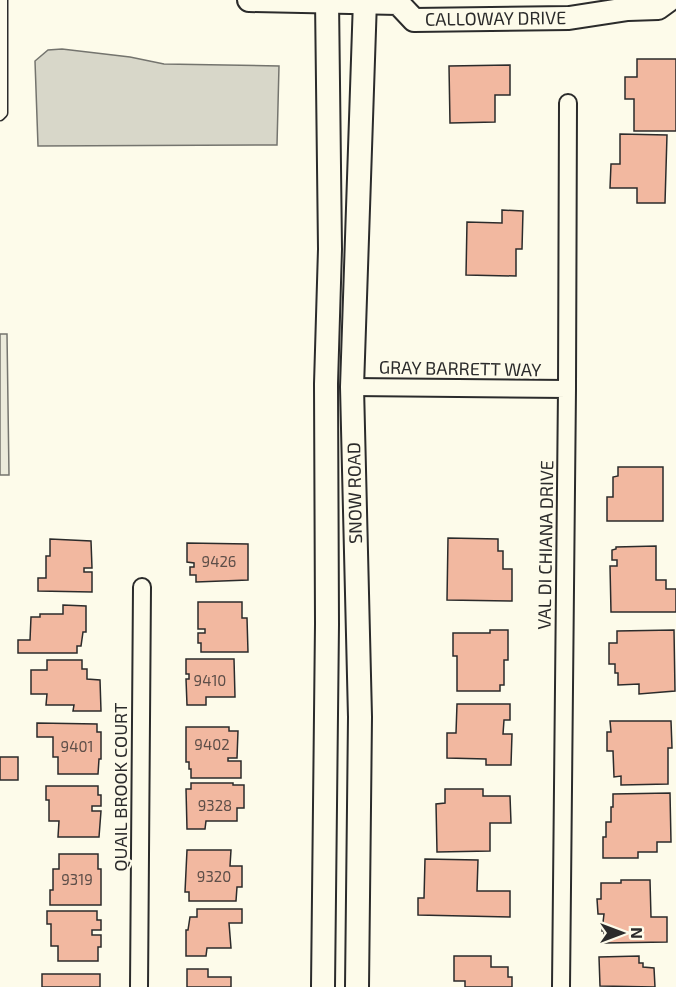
<svg xmlns="http://www.w3.org/2000/svg" width="676" height="987" font-family="'Exo 2',sans-serif">
<style>
.green{fill:#ecebdb;stroke:#74746e;stroke-width:1.5}
.water{fill:#d8d7c9;stroke:#74746e;stroke-width:1.5}
.building{fill:#f2b8a0;stroke:#2b2b2b;stroke-width:1.5}
.lines{fill:none;stroke-linecap:round;stroke-linejoin:round}
.lane-casing{stroke:#2b2b2b;stroke-width:11}
.street-casing{stroke:#2b2b2b;stroke-width:20}
.secondary-casing{stroke:#2b2b2b;stroke-width:26}
.lane{stroke:#fdfbea;stroke-width:8}
.street{stroke:#fdfbea;stroke-width:16}
.secondary{stroke:#fdfbea;stroke-width:22}
.labels{text-anchor:middle;stroke-width:4.5;stroke-linejoin:round;paint-order:stroke}
.number-label{font-size:15px;fill:#5d4e48}
.street-label{font-size:18px;fill:#2b2b2b;stroke:#fdfbea}
</style>
<rect width="100%" height="100%" fill="#fdfbea"/>
<path class="green" d="M0,334H7L9,475H0Z"/>
<path class="water" d="M62,49L130,57L164,64L279,66L277,145L38,146L35,61L48,50Z"/>
<path class="building" d="M637,59H676V131H634V99H625V77H637Z
M510,65V95H495V122L450,123L449,66Z
M620,134L667,135L665,203H637V188H610L611,164H620Z
M502,210L523,211L522,249H516V276L466,275L467,222L502,223Z
M618,467H663V521H607V497H613V477L618,476Z
M448,538L498,539V551H503V569H512V601L447,600Z
M50,539L91,541L92,568H84V572H92V592L38,591V578H46V556H50Z
M187,543L248,544V580L196,582V575H190V567H194V563L187,562Z
M656,546V580H666V589H676V612H611L610,566H617V560H612V550L616,549V547Z
M198,602H242V618H247L248,652H201V643H198V633H205V629H198Z
M63,605L86,606V632H83L81,646H77V653H18V640H30L31,617H40V614H63Z
M490,630H508V660H504V685H500V691H457V656H453V633H490Z
M674,630L675,691L639,694V684L618,685V673H615V664H609V643H617V631Z
M186,659H234L235,697H206V705H187L186,679H189V674H186Z
M47,660H82V669H87V679L100,680L101,711H73L74,705H46L47,694H31V670H47Z
M457,704H510V720H504L503,734H512L511,765H486V759L447,758V733H456Z
M610,721H671L672,748H668V784L621,785V776L614,777L613,751H607V732H611Z
M37,723L97,724V732H101V759H99L98,774H58V757H53V737H37Z
M186,727H229V731H238L237,758H228V761H241V778H191V769H189V762H186Z
M0,757H18V780H0Z
M191,783H233V785H244V808H237V821H206L205,829H187L186,789H191Z
M46,786H98V795H101V806H92V811H101L99,837H58L59,821H49V800H46Z
M445,789H483V796H510L511,823H490V851L437,852L436,804L445,803Z
M670,793L671,842H657V852H638V858H603V837H606V822H611V807H613V794Z
M187,850H231L230,866H242V887H237L236,901H189V892H185Z
M59,854H98V869H101V905H50V890H53V869H59Z
M425,859L478,860L477,891H510V917L418,915V898H424Z
M621,880H650L651,917H667V942L604,943V931H602L604,914H598L597,899H601V883H621Z
M197,909H242V923H229L231,948H207L206,956H186V930H188L190,917H197Z
M47,911H97V920H101V930H92V935H101V947H98V961H58V946H51V924H47Z
M454,956H491V967H508V977H512V987H465V981H454Z
M639,956V963H643V967L654,968L655,987L600,986L599,957Z
M187,969H208V977H231V987H187Z
M42,974H100V987H42Z"/>
<g class="lines">
<g class="lane-casing">
<path id="lane" d="M0,116L3,113V0"/>
</g>
<g class="street-casing">
<path id="street" d="M352,387L567,389
M139,987L142,587
M561,987L567,389L568,103"/>
</g>
<g class="secondary-casing">
<g id="secondary">
<path id="s1" d="M249,0L398,3L414,20L569,18L628,9L658,8L669,0"/>
<path d="M323,987L327,624L326,384L330,249L327,0"/>
<path d="M357,987L360,717L352,387L365,0"/>
</g>
</g>
<use href="#lane" class="lane"/>
<use href="#street" class="street"/>
<use href="#secondary" class="secondary"/>
</g>
<g class="labels">
<g class="number-label">
<text x="219" y="567">9426</text>
<text x="210" y="686">9410</text>
<text x="212" y="750">9402</text>
<text x="77" y="752">9401</text>
<text x="215" y="811">9328</text>
<text x="214" y="882">9320</text>
<text x="77" y="885">9319</text>
</g>
<g class="street-label">
<text dy="6" stroke="none"><textPath href="#s1" startOffset="254">CALLOWAY DRIVE</textPath></text>
<text transform="translate(460 369) rotate(1)" y="6">GRAY BARRETT WAY</text>
<text transform="translate(355 493) rotate(-91)" y="6">SNOW ROAD</text>
<text transform="translate(546 545) rotate(-89)" y="6">VAL DI CHIANA DRIVE</text>
<text transform="translate(121 787) rotate(-90)" y="6">QUAIL BROOK COURT</text>
</g>
</g>
<g transform="translate(622 933) rotate(90)" stroke="#fdfbea" stroke-width="4.5" paint-order="stroke">
<path d="M0-4.5L10 22L0 15L-10 22Z" fill="#2b2b2b"/>
<text y="-9" font-size="16" font-weight="bold" text-anchor="middle" fill="#2b2b2b">N</text>
</g>
</svg>
